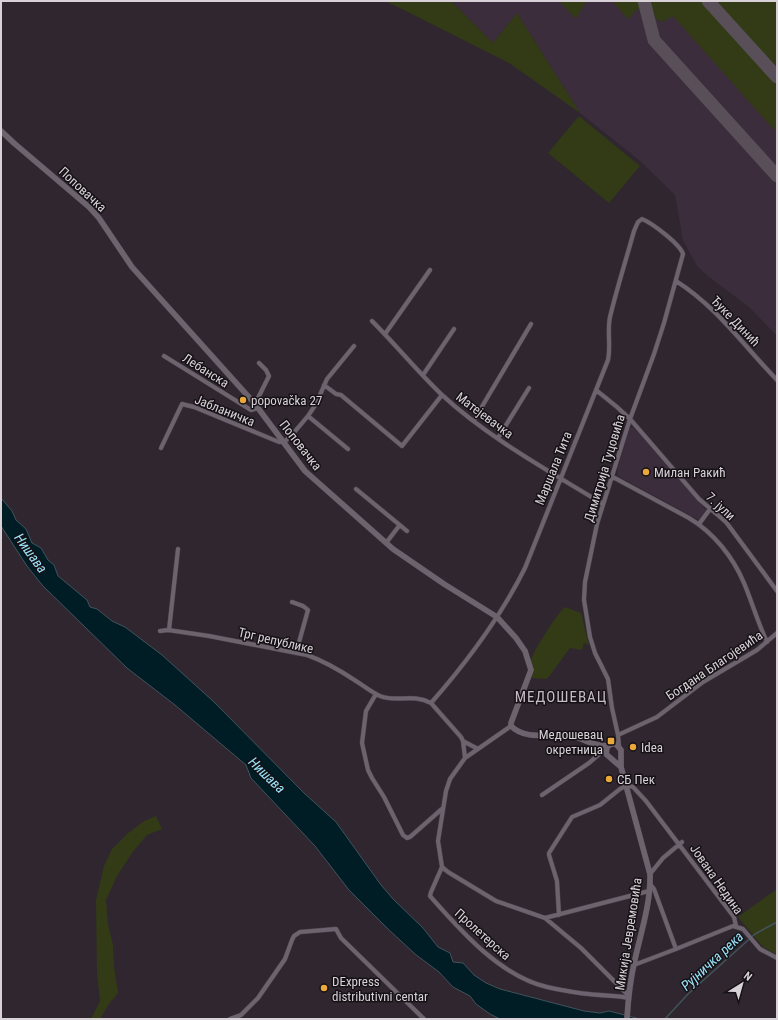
<svg xmlns="http://www.w3.org/2000/svg" width="778" height="1020" font-family="'Roboto Condensed',sans-serif">
<style>
.built{fill:#3b2d3b}
.green{fill:#333b16}
.water{fill:#001c25;stroke:#41535b}
.lines{fill:none;stroke-linecap:round;stroke-linejoin:round}
.stream{stroke:#41535b;stroke-width:1.5}
.taxiway{stroke:#584f58;stroke-width:13}
.street-casing{stroke:#494249;stroke-width:5}
.secondary-casing{stroke:#494249;stroke-width:6}
.street{stroke:#6d636e;stroke-width:4}
.secondary{stroke:#6d636e;stroke-width:5.5}
.poi-dot{fill:#eba93a;stroke:#151115;stroke-width:1.5}
.labels{text-anchor:middle;stroke-width:3;stroke-linejoin:round;paint-order:stroke}
.street-label{font-size:13px;fill:#d8d2d8;stroke:#151115}
.poi-label{font-size:13px;fill:#d8d2d8;stroke:#151115;text-anchor:start}
.water-label{font-size:14px;font-style:italic;fill:#9ae5fc;stroke:#151115}
.quarter-label{font-size:15px;letter-spacing:1px;fill:#c6bac6;stroke:#151115}
</style>
<rect width="100%" height="100%" fill="#2f262f"/>
<path class="built" d="M451,1H777V336L749,307L709,277L697,266L683,240L675,195L639,160L580,113L517,13L493,43Z
M633,427L706,510L699,520L618,476V467L630,428Z"/>
<path class="green" d="M384,1H451L493,43L517,13L580,113L509,63L400,8Z
M559,1H586L576,19Z
M612,1H640V7L628,19Z
M650,1H704L777,82V133L673,16L662,22L656,19Z
M716,1H777V69Z
M579,116L640,166L609,203L548,153Z
M565,607L581,613L589,645L584,643L582,650L570,648L547,679L532,678C532,672 530,662 532,657C535,649 560,609 565,607Z
M156,816L162,829L147,835L132,853L117,876L106,900L108,924L113,945L114,966L118,993L109,1004L100,1019H91L100,1001L97,973L96,900L104,866L112,849L127,834L144,821Z
M777,889V955L763,947L738,917Z"/>
<path class="water" d="M1,498L12,511L16,520L26,529L32,543L41,548L48,560L54,565L58,576L87,600L90,607L97,609L112,621L125,627L162,655L214,702L304,793L336,822L381,885L393,899L423,928L438,947L450,953L453,962L463,963L474,975L486,983L500,989L584,1011L600,1013L609,1011L640,1019H500L490,1014L476,1004L470,996L453,987L439,972L415,954L387,928L349,890L315,846L251,778L246,765L175,705L127,668L43,586L27,566L1,526Z"/>
<g class="lines">
<path class="stream" d="M665,1019L688,994L755,934L777,922"/>
<path class="taxiway" d="M644,1L654,40L777,176
M708,1L777,77"/>
<g class="street-casing">
<path id="street" d="M676,281C717,307 744,346 777,380
M372,321C396,345 417,371 441,394C487,437 549,471 603,504
M385,334L430,270
M164,356L251,410L258,408
M423,375L454,329
M324,385L336,394L341,395L402,446L442,395
M596,390L617,407L630,419L699,499L726,522L777,591
M255,404L269,376L266,370L259,363
M308,416L348,449
M474,420L531,324
M498,438L529,388
M161,448L182,404L194,407L279,442H284L291,436L308,416L316,404L327,379L354,346
M611,476L689,518C714,533 733,557 744,583C752,602 758,623 767,642
M356,489L407,531
M699,524L710,509
M386,543L399,526
M292,602L303,606L308,610L296,653
M169,630L178,549
M160,631L168,630L209,636L307,655C324,661 341,671 356,681C364,686 371,692 380,696C396,703 412,693 431,703L461,737L463,741L465,758
M376,694L366,711L362,743L368,770L372,778L384,797L403,835L407,838L410,837L443,808
M431,703C467,662 500,618 525,568L608,360C611,346 607,331 610,317C617,288 626,260 634,231L638,222L642,219C652,223 680,244 683,254L664,323L654,354L630,419L597,524L585,582L584,600L590,637L595,653L608,679L612,708L618,735L619,746
M511,726L465,758L450,779L446,791L438,841L442,867L448,872L496,901L545,918L581,948L629,996
M618,735L657,717L703,682L757,650L777,633
M463,741L478,749
M542,795L589,763L603,751
M442,867L431,892L430,896C461,931 500,976 547,987C561,990 575,993 589,994C603,996 616,995 629,998
M650,874L663,858L682,842
M650,884L654,889L676,949
M559,915L557,881L549,855V853L572,817L600,805L620,789L627,785L633,787L646,801L734,917L736,926
M545,918L649,891
M634,965L676,949L733,926L743,929L760,949L777,958
M230,1019L241,1015L258,998L285,959L292,940L294,936L300,932L336,929L341,938L424,1019"/>
</g>
<g class="secondary-casing">
<path id="secondary" d="M1,131L15,144L89,207L99,218L132,267L255,404L305,471L393,549L444,584L497,617L516,638L525,651L531,670L511,723V726C526,741 550,733 569,736C583,737 590,746 608,746
M621,767L606,754L607,747L611,744H616L621,750V767L650,874C651,904 640,935 634,964C630,982 628,1001 627,1019"/>
</g>
<use href="#street" class="street"/>
<use href="#secondary" class="secondary"/>
</g>
<g class="poi-dot">
<circle cx="243" cy="400" r="4"/>
<circle cx="646" cy="472" r="4"/>
<rect x="607" y="737" width="8" height="8" rx="2"/>
<circle cx="633" cy="747" r="4"/>
<circle cx="609" cy="779" r="4"/>
<circle cx="324" cy="988" r="4"/>
</g>
<g class="labels">
<g class="street-label">
<text transform="translate(83 189) rotate(43)" y="5">Поповачка</text>
<text transform="translate(736 321) rotate(46)" y="5">Ђуке Динић</text>
<text transform="translate(206 370) rotate(32)" y="5">Лебанска</text>
<text transform="translate(225 410) rotate(22)" y="5">Јабланичка</text>
<text transform="translate(485 415) rotate(37)" y="5">Матејевачка</text>
<text transform="translate(301 445) rotate(52)" y="5">Поповачка</text>
<text transform="translate(553 468) rotate(-68)" y="5">Маршала Тита</text>
<text transform="translate(604 468) rotate(-73)" y="5">Димитрија Туцовића</text>
<text transform="translate(721 506) rotate(43)" y="5">7. јули</text>
<text transform="translate(276 640) rotate(13)" y="5">Трг републике</text>
<text transform="translate(714 665) rotate(-34)" y="5">Богдана Благојевића</text>
<text transform="translate(717 879) rotate(55)" y="5">Јована Недина</text>
<text transform="translate(483 934) rotate(42)" y="5">Пролетерска</text>
<text transform="translate(628 934) rotate(-81)" y="5">Микија Јевремовића</text>
</g>
<g class="poi-label">
<text x="251" y="405">popovačka 27</text>
<text x="654" y="477">Милан Ракић</text>
<text x="603" y="739" text-anchor="end">Медошевац<tspan x="603" dy="15">окретница</tspan></text>
<text x="641" y="752">Idea</text>
<text x="617" y="784">СБ Пек</text>
<text x="332" y="986">DExpress<tspan x="332" dy="15">distributivni centar</tspan></text>
</g>
<g class="water-label">
<text transform="translate(31 553) rotate(54)" y="5">Нишава</text>
<text transform="translate(267 775) rotate(44)" y="5">Нишава</text>
<text transform="translate(712 961) rotate(-43)" y="5">Рујничка река</text>
</g>
<g class="quarter-label">
<text x="561" y="702">МЕДОШЕВАЦ</text>
</g>
</g>
<rect width="778" height="1020" fill="none" stroke="#d8d2d8" stroke-width="4"/>
<g transform="translate(742 984) rotate(37)" stroke="#151115" stroke-width="3" paint-order="stroke">
<path d="M0-3L7 15L0 10L-7 15Z" fill="#d8d2d8"/>
<text y="-6" font-size="11" font-weight="bold" text-anchor="middle" fill="#d8d2d8">N</text>
</g>
</svg>
